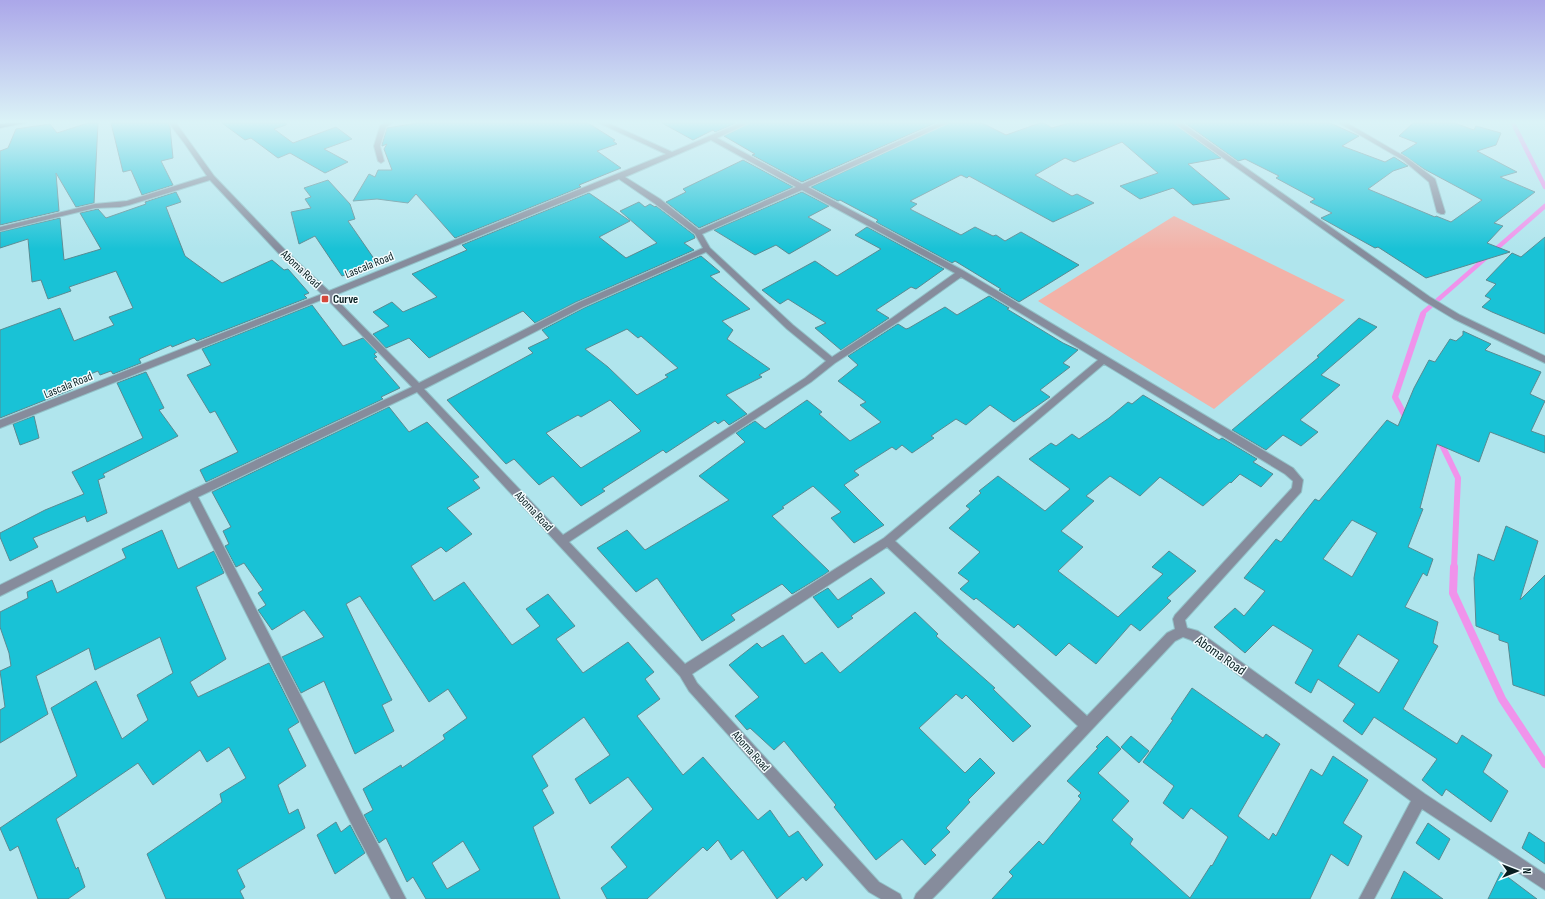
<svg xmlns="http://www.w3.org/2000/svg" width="1545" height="899" font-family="'Sofia Sans Condensed',sans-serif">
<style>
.green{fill:#f3b2a8}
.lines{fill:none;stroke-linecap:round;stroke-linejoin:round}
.stream-far2{stroke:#f093eb;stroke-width:4.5}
.stream-far1{stroke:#f093eb;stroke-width:6}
.stream{stroke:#f093eb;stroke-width:8}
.building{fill:#19c2d6;stroke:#588a92;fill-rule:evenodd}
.minor-casing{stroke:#92c1c8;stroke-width:2}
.major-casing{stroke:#92c1c8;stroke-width:2}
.minor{fill:#868c9c;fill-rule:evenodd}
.major{fill:#434d68;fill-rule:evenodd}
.poi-dot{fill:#d5483b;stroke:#f3fdff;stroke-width:1.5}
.labels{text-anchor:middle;stroke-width:3;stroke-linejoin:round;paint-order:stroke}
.street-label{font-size:12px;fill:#081e21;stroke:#f3fdff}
.poi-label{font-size:12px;font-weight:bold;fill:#081e21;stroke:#f3fdff;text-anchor:start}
.near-street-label{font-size:14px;fill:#081e21;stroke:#f3fdff}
</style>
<rect width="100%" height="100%" fill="#b0e5ed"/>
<path class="green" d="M1174,216L1345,300L1214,409L1038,301Z"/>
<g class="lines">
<path class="stream-far2" d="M1513,123L1545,187
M1423,315L1424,312L1545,206"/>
<path class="stream-far1" d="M1407,420L1395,397L1423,314
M1437,442L1442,445L1458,478L1454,568"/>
<path class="stream" d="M1454,567L1453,593L1502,699L1545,764"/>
</g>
<path class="building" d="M88,123H98L94,203L76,207L56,173L59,211L0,225V151L8,148L16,129L50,124L57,133Z
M111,123H168L170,127L173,158L161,161L173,185L142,195L131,170L123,172Z
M222,123H286V125L274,129L293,143L336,127L352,139L324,149L348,162L325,173L290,153L278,158L251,138L245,140Z
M418,123H588L615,140L613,141L617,144L597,151L621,168L579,185L581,187L455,238L416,194L408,203L377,199L353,201L369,174L375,177L378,170H392L384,149L387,144L382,146V145L387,128Z
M662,123H736L715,132L713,130L693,140Z
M750,123H935L802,182L752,155L755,154L724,136Z
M949,123H982L1006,135L1040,123H1044L1052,128L1069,123H1173L1221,158L1188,164L1230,199L1193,205L1173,188L1140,199L1120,186L1158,173L1122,142L1074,162L1065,158L1035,175L1072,196L1077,194L1094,203L1053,222L969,176L967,178L961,175L910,201L917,204L910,209L961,235L975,227L993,236L996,235L1005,241L1021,232L1079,265L1019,302L999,290L1001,289L955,261L952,263L876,222L878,220L855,208L840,200L838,201L811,187Z
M1185,123H1330L1359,136L1342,146L1385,162L1394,157L1408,166L1393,171L1368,189L1435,217L1436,216L1451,222L1482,200L1424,169L1401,153L1417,143L1399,136L1413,123H1454L1474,130L1476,126L1501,133L1496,145L1477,151L1517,172L1500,177L1535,192L1494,223L1503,226L1487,243L1510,252L1426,278L1378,247L1375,248L1321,218L1332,213L1310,202L1315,199L1276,178L1279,176L1245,159L1238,161Z
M743,160L793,187L699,228L666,202L686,192L683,189Z
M328,180L350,204L355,219L348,221L377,263L342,276L315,236L299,244L291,212L311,208L305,199L311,197L304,188Z
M176,192L181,202L166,207L185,256L222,283L272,260L284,270L288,269L309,293L304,295L307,298L197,341L194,338L172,347L171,345L139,359L141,363L113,374L111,371L100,375L98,371L70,382L73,389L0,418V330L60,308L74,341L114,325L109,317L133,308L116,271L69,287L71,291L48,299L41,280L32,282L28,239L0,248V232L60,218L64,260L101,249L80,213L98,209L106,218L146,204L145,202Z
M802,192L829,206L808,217L831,230L789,254L776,245L755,255L714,230Z
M589,193L630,221L599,237L626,258L657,243L620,211L639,202L645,207L650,204L655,207L656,206L694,235L695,238L684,243L694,250L576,302L535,323L523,311L429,358L409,338L386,348L373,334L389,326L373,312L392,302L403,312L437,297L412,274L467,250L462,245Z
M867,227L944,269L916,289L911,287L876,310L889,318L841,350L815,328L826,323L788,299L780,304L762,290L815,261L837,276L881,249L855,235Z
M1545,237V334L1492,312L1482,307L1491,299L1485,296L1496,284L1486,280L1512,253L1521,257Z
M701,256L720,272L710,276L750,309L722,321L733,330L727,339L770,369L759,375L762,377L726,395L747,414L729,425L724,420L718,424L715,421L666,453L663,450L602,489L605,491L581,506L553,476L539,485L514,459L506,464L447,400L533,353L528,348L549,338L542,330L584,308ZM627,329L638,338L641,336L678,368L665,375L668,377L637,395L608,367L585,349ZM610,400L641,431L581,468L546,433L578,415L581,417Z
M989,296L1009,308L1007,309L1063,343L1078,350L1063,363L1070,367L1040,390L1050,397L1014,422L990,405L966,425L956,419L931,436L934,438L912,453L902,445L896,450L892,447L854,471L859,475L844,485L884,525L854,543L831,518L841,512L813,486L782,507L784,508L772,516L829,571L825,574L792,594L782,584L731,615L735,620L702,641L657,578L636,592L597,548L627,530L645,550L729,500L699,476L745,442L736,433L755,421L765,429L807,400L822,412L819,414L850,441L881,422L860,405L866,402L838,381L858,365L848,356L898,324L906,329L909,328L945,307L957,315Z
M312,305L343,346L363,338L377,352L374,354L377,357L374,358L400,388L381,397L383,399L206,482L200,470L238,452L215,411L210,413L187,375L211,365L202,349Z
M1359,318L1377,327L1321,375L1340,385L1300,420L1318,432L1301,446L1283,435L1266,450L1232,430L1319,357L1317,356Z
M1463,331L1491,344L1485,350L1541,372L1530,394L1545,401L1531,431L1545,436V453L1490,432L1479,462L1437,444L1420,508L1423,509L1408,547L1433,559L1427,576L1423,573L1405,607L1438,622L1433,643L1438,646L1403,709L1457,744L1462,735L1492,755L1483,772L1508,791L1491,822L1446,789L1442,796L1422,780L1437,759L1374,717L1362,735L1343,721L1355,704L1318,679L1311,693L1295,683L1313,650L1273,625L1245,653L1214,627L1235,608L1244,616L1265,591L1244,578L1276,539L1281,542L1315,499L1319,501L1387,420L1398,426L1414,388L1429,360L1435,362L1450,339L1456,341L1463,335ZM1352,520L1377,533L1352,577L1323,559ZM1358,634L1399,660L1379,693L1338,666Z
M146,372L164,408L159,410L178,436L103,474L105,477L98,480L107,513L87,522L85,516L33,538L38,547L10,561L0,537V533L45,510L84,494L72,472L143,438L117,383Z
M1143,395L1219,440L1222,438L1257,459L1253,462L1273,474L1261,487L1240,474L1231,483L1230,482L1203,506L1160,477L1140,496L1110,476L1086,496L1094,501L1061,531L1083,547L1058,571L1118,617L1163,574L1152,567L1169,551L1196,571L1167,598L1171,601L1140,631L1131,624L1096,664L1069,643L1056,656L1018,624L1014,628L976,598L974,600L960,589L969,581L958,573L980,552L949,528L970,509L966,506L981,493L979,491L998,476L1045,511L1070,489L1029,459L1051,443L1056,446L1072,434L1079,439L1109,418L1128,402L1132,404Z
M389,407L409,432L427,422L479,477L473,480L480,488L447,508L472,534L446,552L441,547L411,566L434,601L464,582L512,645L540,626L526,609L548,594L575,626L556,639L583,673L628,642L654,672L645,679L660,699L637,716L683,775L703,757L758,820L770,810L789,837L798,831L823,865L806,881L803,877L777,899L743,850L731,860L718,840L707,851L703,847L647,899H607L601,888L627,867L611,847L653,809L628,777L590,804L575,779L610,755L584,717L532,756L548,786L542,790L554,813L533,827L560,899H426L413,877L407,882L386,838L379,843L364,815L373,810L363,789L401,765L402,768L445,739L443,735L467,718L448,689L429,702L360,596L346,604L392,700L382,705L394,731L355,754L324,681L301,693L282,657L324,637L304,610L272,630L258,610L266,605L258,593L263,590L244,563L236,567L225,546L229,544L223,531L231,527L212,492ZM463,841L480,870L447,889L432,863Z
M34,416L39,438L20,445L13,424Z
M1506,526L1538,541L1520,600L1545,575V696L1513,685L1508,643L1499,640V635L1476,626L1474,578L1478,554L1494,561Z
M162,530L178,569L214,551L224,573L196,587L226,659L190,682L198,697L269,663L299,722L288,729L306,766L278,785L289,814L298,809L305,828L237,870L245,887L240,891L244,899H166L147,854L222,802L220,794L246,778L229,747L207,762L200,750L153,785L138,763L56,819L76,869L78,867L85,887L68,899H38L18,846L10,851L0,828L77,776L51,708L96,681L122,739L148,720L137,695L173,673L160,637L95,670L89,648L36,676L48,714L0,743V710L5,707L0,671L11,666L9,653L0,627V612L28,598L27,592L52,580L57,593L126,558L122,549Z
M871,578L885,593L851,616L853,618L838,628L813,597L828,588L838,600Z
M915,612L938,634L936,636L995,688L993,689L1031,726L1013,742L966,695L962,699L956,694L919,728L965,773L980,758L995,773L968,800L970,802L946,828L950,832L931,850L936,855L925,865L902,839L876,860L834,807L836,805L784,741L774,750L750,728L747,730L735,716L759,697L729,665L757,643L762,648L783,635L805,664L822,652L840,673Z
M1192,688L1263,738L1266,734L1280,744L1238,816L1269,840L1273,833L1276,836L1311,769L1322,776L1333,756L1368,780L1343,823L1362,836L1348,866L1331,854L1310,899H992L1013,876L1009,872L1039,841L1043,845L1081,799L1078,796L1081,793L1067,781L1098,748L1096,747L1107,736L1121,749L1098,773L1129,801L1112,820L1133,839L1130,844L1190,898L1211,865L1212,866L1228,837L1191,808L1183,819L1163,803L1174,786L1143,762L1173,720L1171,719Z
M1131,736L1149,751L1139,763L1121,747Z
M336,822L341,832L350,825L365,853L335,874L317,835Z
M1428,823L1450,839L1439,860L1416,843Z
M1529,832L1545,843V864L1522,848Z
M1404,871L1443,899H1391Z
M1501,872L1537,899H1488Z"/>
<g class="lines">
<g class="minor-casing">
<path id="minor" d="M169,123H176L214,176L287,252L329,291L666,154L599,123H608L672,152L740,123H749L717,138L802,184L939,123H948L808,187L964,271L1293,468L1303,480L1301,492L1185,620L1187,628L1198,631L1425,794L1545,874V890L1422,809L1374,899H1359L1411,801L1191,640L1183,637L1175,641L943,888L932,899H914L916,894L1078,726L887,547L692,674L697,683L879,882L900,894L902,899H881L869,892L689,691L680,676L417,392L198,497L406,899H391L355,831L190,501L0,596V585L188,492L412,387L326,298L0,428V420L322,294L281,256L210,180L129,205L120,207L95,208L0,231V227L95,204L127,201L207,176L185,144ZM711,140L796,187L699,230L660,199L625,177ZM619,179L654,203L695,234L703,248L577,303L419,383L333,296ZM802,190L955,273L892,318L832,357L793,325L710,248L702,234ZM706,252L787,329L826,361L805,378L563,535L424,389L583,307ZM961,277L1098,360L884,538L685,664L569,542L811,382L835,363L898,322ZM1104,364L1285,474L1293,481L1292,488L1175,615L1173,619L1175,629L1167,633L1087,716L895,541Z
M384,123H392L386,127L380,146L384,161L381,163L378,161L374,146L380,126Z
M1174,123H1182L1430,297L1460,315L1545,356V363L1454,319L1424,301Z
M1339,123H1347L1407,158L1435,179L1445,212L1444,214H1441L1437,212L1429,182L1403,160Z"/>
</g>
<g class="major-casing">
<path id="major" d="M7,123H26L0,128V124Z"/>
</g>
<use href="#minor" class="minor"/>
<use href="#major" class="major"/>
</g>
<linearGradient id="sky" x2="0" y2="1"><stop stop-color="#aba7e9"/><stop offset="0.49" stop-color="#dbf3f7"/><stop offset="1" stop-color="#dbf3f7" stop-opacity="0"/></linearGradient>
<rect width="1545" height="249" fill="url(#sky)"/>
<rect class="poi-dot" x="321" y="295" width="8" height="8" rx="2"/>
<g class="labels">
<g class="street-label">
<text transform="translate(369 265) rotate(-22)" y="4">Lascala Road</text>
<text transform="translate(301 269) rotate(43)" y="4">Aboma Road</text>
<text transform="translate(68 385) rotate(-22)" y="4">Lascala Road</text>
<text transform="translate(534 511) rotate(47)" y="4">Aboma Road</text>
<text transform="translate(751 751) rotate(48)" y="4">Aboma Road</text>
</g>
<g class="poi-label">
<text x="333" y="303">Curve</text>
</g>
<g class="near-street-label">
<text transform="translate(1221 655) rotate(35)" y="5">Aboma Road</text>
</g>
</g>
<g transform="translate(1517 871) rotate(90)" stroke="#f3fdff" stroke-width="3" paint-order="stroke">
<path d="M0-3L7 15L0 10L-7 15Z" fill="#081e21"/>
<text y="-6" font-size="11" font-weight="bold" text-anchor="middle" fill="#081e21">N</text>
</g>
</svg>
